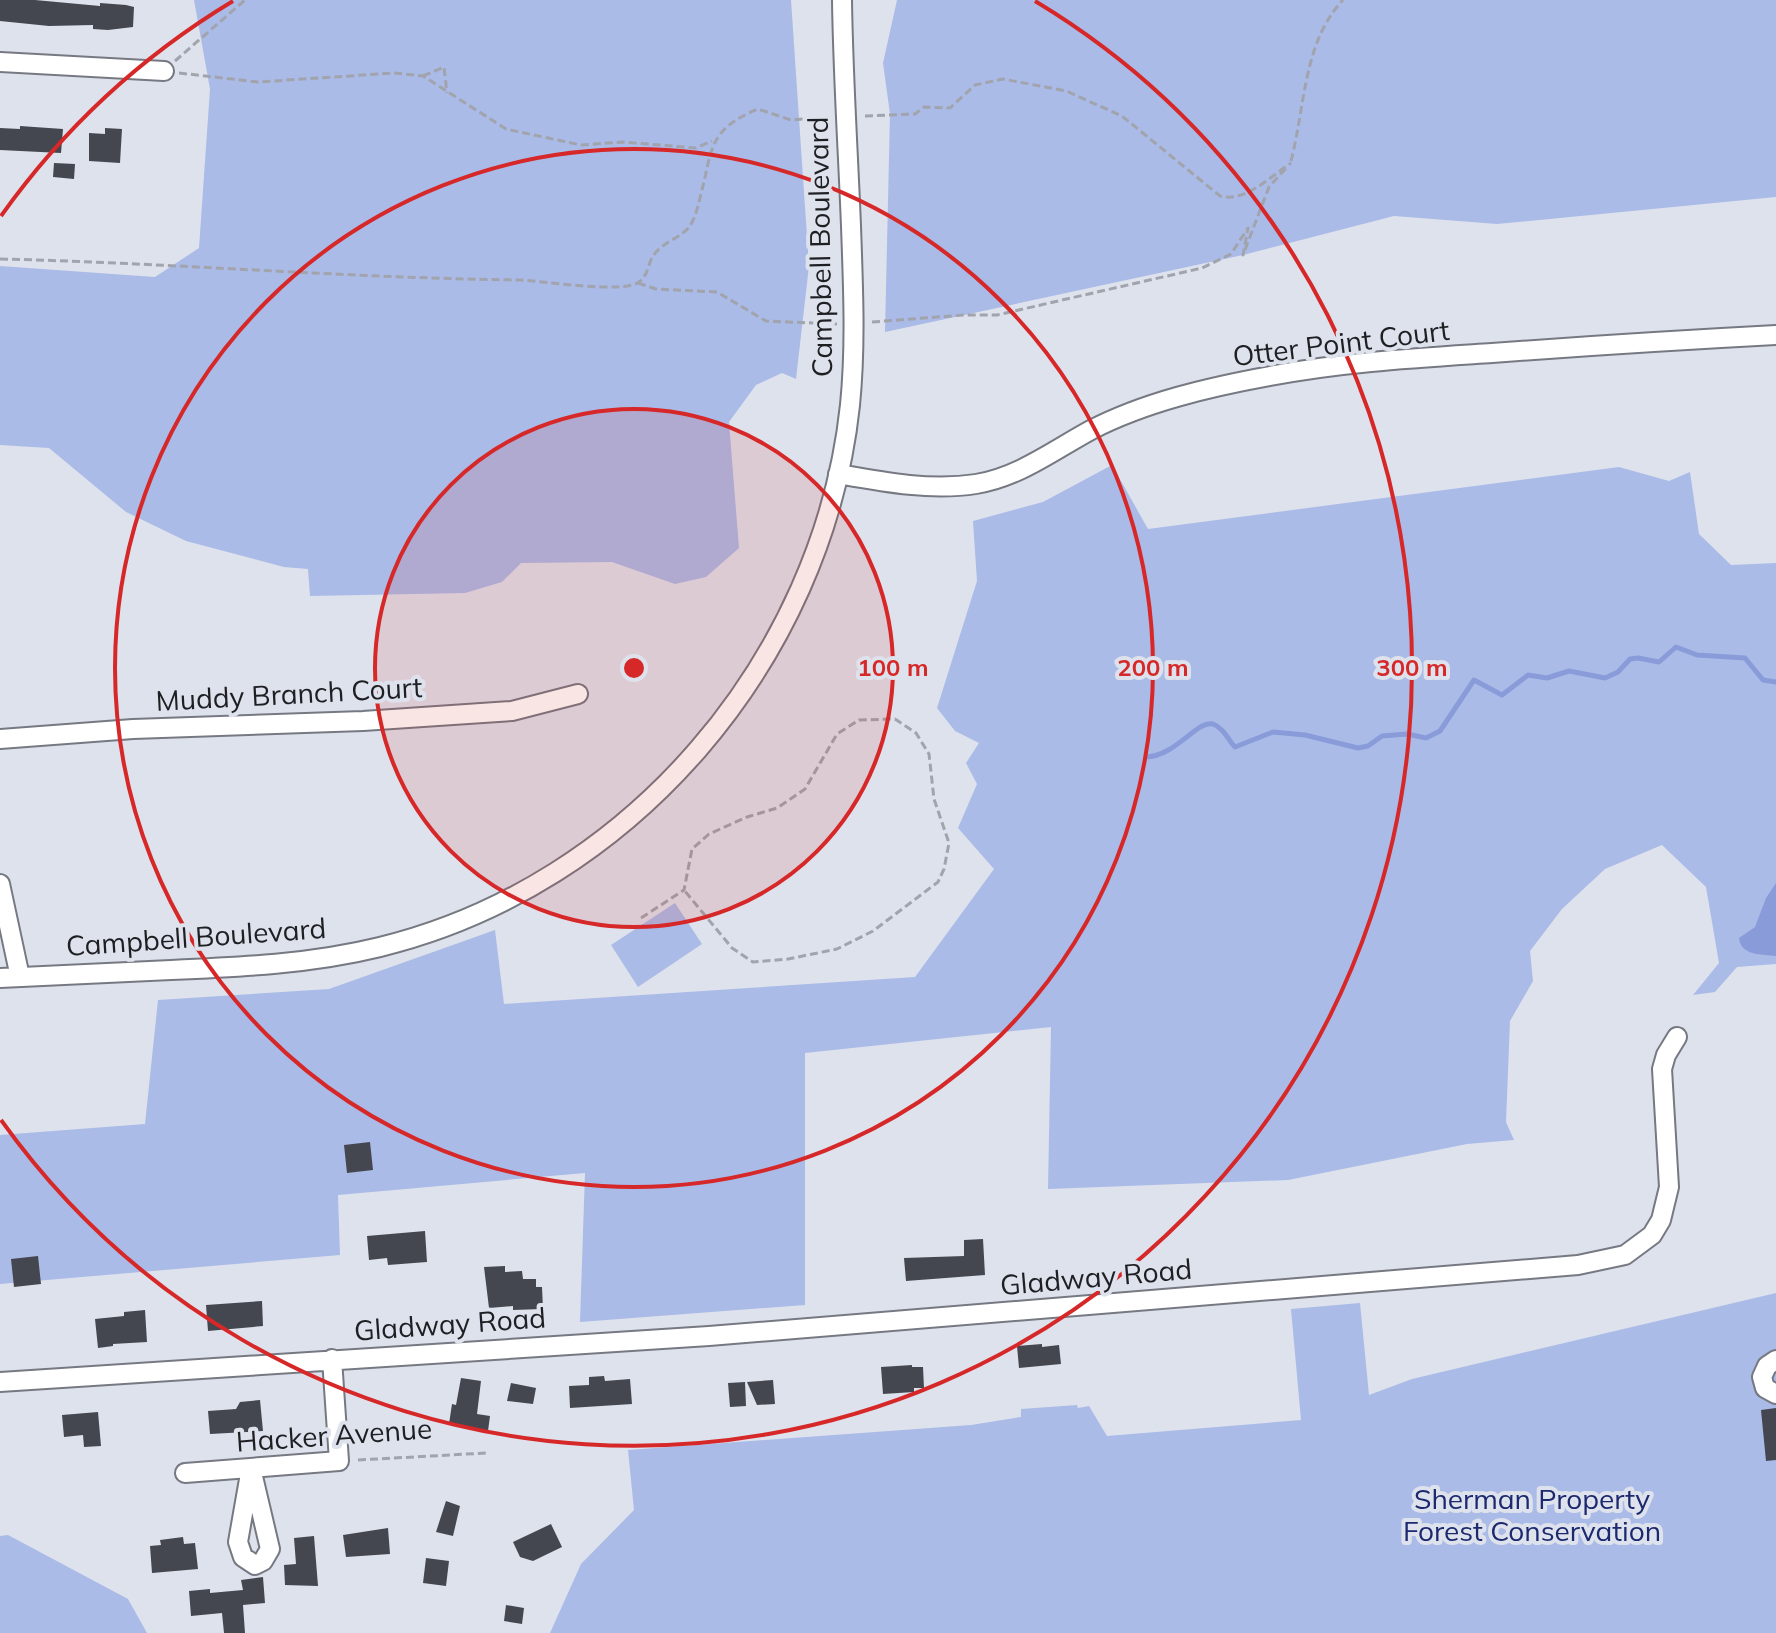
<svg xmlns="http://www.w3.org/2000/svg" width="1776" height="1633" font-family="Mulish,sans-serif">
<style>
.green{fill:#abbbe8}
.water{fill:#899cd9}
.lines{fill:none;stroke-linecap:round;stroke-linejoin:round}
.stream{stroke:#899cd9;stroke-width:5}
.building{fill:#44474f}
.minor-casing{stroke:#767982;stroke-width:22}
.path{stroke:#a1a4ac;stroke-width:3;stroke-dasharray:8 4;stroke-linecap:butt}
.minor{stroke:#fff;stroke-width:18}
.ring{fill:none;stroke:#d62828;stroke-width:4}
.labels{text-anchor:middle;stroke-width:8;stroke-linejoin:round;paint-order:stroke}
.street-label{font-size:28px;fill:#1e1f23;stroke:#dee2ec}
.park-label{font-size:28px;fill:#1c296f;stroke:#dee2ec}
.centre{fill:#d62828;stroke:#dee2ec;stroke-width:4}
.ring-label{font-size:24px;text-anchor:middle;font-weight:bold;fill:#d62828;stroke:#dee2ec;stroke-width:8;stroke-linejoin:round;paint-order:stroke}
</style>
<rect width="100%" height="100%" fill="#dee2ec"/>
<path class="green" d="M194,0H791L809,266L796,379L782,373L756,385L729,422L739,548L706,577L675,584L612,562L521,563L502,582L465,593L310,596L308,569L284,567L186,541L126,512L49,448L0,445V266L155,277L199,248L210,89Z
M897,0H1776V197L1497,224L1394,216L1243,255L885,332L890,114L883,63Z
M1112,465L1148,529L1619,467L1669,481L1690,472L1699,534L1731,565L1776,563V964L1737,967L1715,992L1693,995L1719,963L1706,887L1662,845L1605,869L1562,909L1530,951L1533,981L1510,1021L1506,1122L1514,1140L1467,1144L1288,1180L1048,1189L1051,1027L805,1053V1305L580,1322L585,1173L338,1195L340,1255L0,1284V1135L145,1124L158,1000L329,989L495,930L504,1004L915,977L994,869L958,828L977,784L966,763L979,743L955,731L937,708L977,581L973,521L1043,502Z
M675,903L702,944L638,987L611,945Z
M1776,1293V1633H550L581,1564L634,1510L628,1450L971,1425L1021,1417V1409L1077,1405L1078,1408L1089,1406L1107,1436L1301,1420L1291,1309L1360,1303L1369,1395L1412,1379Z
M8,1535L128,1599L147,1633H0V1536Z"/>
<path class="water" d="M1776,883V956C1761,954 1741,956 1739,938L1755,927L1766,898Z"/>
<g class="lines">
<path class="stream" d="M1146,757C1176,756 1197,720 1213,724C1224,728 1228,740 1235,747L1273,732L1305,735L1358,748L1368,746L1382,736L1407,734L1426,738L1440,731L1474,680L1502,695L1528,675L1547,678L1569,671L1605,678L1618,672L1630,659L1638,658L1659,662L1676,647L1697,655L1745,658L1763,680L1776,682"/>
</g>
<path class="building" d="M0,0H35L100,6V3L126,5L134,7L133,27L108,30L93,29V25L49,26L0,21Z
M20,126L63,129L61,153L0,150V128L20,129Z
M105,128L122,129L120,163L89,161V133L105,134Z
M54,163L75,164L74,179L53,177Z
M370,1142L373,1170L347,1173L344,1145Z
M425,1231L427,1262L388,1265L387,1258L369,1260L367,1236Z
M983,1239L985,1275L906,1281L904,1258L964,1256V1240Z
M38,1256L41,1284L14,1287L11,1259Z
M505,1266V1272L522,1271L523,1279H536V1287H542L543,1309L513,1310V1306L489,1308L484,1267Z
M262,1301L263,1326L208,1331L206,1305Z
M145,1310L147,1342L113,1344V1346L98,1348L95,1319L124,1316V1312Z
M1042,1344V1347L1059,1345L1061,1364L1019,1368L1017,1346Z
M912,1365V1367H923L924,1388H914V1392L883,1394L881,1367Z
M604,1376L605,1381L630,1379L632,1404L570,1408L569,1386L589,1385V1377Z
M461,1378L481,1381L477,1414L490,1416L488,1431L449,1424L452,1404L456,1405Z
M773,1380L775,1404L757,1405L747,1382Z
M745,1382L746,1406L730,1407L728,1383Z
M511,1383L536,1388L533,1404L507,1401Z
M260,1400L263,1431L210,1434L208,1411L236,1409L240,1402Z
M1776,1408V1460L1766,1461L1761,1410Z
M98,1412L101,1446L84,1447L83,1435L64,1437L62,1415Z
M446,1501L460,1506L453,1536L436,1532Z
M551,1524L562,1547L533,1561L520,1557L513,1542Z
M388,1528L390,1554L346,1557L343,1535Z
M314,1536L318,1586L285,1585L284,1565L296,1564L294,1538Z
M183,1537L184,1544L195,1543L198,1569L152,1573L150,1546L161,1545L160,1540Z
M426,1558L449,1561L446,1586L423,1583Z
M263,1577L265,1603L243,1605L245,1633H224L222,1613L191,1616L189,1591L210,1589V1593L243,1590L241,1580Z
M506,1605L524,1608L522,1624L504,1621Z"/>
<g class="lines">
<g class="minor-casing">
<path id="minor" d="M0,62L164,71
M838,474C883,482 930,491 976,484C1019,477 1054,450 1091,430C1145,402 1210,387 1270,376C1343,362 1417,358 1492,353C1587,346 1681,340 1776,335
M0,739L133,729L363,721L512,711L578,694
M0,884L20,977
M0,978C57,975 114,973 171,970C241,967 311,964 380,947C630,886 823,660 850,405C856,345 853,285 851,226C848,150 843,75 842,0
M1776,1360L1767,1366L1762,1377L1765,1388L1776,1394
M0,1382L709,1336L1578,1265L1625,1255L1652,1235L1661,1220L1669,1187L1662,1069L1666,1055L1677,1037
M251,1468L270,1549L263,1561L255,1565L243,1557L238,1542Z
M185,1473L339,1461L332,1359"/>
</g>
<path class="path" d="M175,61L245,0
M179,73L258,82L394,73L423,76L506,129L581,145L623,142L696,148L712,141
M423,76L444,67L447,93
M865,116L915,114L924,107L950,108L975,85L1003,79L1066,91L1122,116L1220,196C1245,203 1271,176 1291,163
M1291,161C1305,108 1303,42 1343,0
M0,259C173,263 346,278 520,280C542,281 625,294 639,282C648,276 648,264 653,256C662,242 681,238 690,226C695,218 698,207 700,198C713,149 707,130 758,109L791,120L829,117
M638,283L656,289L717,292L766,321L837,324
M872,322L964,315H997L1202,268L1231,254L1248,228L1243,255L1269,187L1287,167
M641,918L684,890L692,849L709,834L747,817L777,808L805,789L837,734L859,720L895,719L916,733L929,754L934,799L949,843L944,869L938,882L873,931L837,949L788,959L753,962L732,948L684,890
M358,1460L486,1453"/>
<use href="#minor" class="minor"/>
</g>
<circle cx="634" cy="668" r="259" fill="#d62828" fill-opacity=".12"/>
<g class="ring">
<circle cx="634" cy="668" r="259"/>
<circle cx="634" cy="668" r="519"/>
<path d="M1 216A778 778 0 0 1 233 1M1035 1A778 778 0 1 1 1 1120"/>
</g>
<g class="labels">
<g class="street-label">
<text transform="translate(820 247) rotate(-91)" y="10">Campbell Boulevard</text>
<text transform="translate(1341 343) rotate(-7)" y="10">Otter Point Court</text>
<text transform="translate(289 694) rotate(-3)" y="10">Muddy Branch Court</text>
<text transform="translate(196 937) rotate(-4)" y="10">Campbell Boulevard</text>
<text transform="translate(1096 1277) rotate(-5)" y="10">Gladway Road</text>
<text transform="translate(450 1324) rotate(-4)" y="10">Gladway Road</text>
<text transform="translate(334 1435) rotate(-4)" y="10">Hacker Avenue</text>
</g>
<g class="park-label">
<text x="1532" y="1509">Sherman Property<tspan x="1532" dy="32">Forest Conservation</tspan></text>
</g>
</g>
<circle cx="634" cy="668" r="12" class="centre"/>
<g class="ring-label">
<text x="893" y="676">100 m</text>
<text x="1153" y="676">200 m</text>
<text x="1412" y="676">300 m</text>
</g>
</svg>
